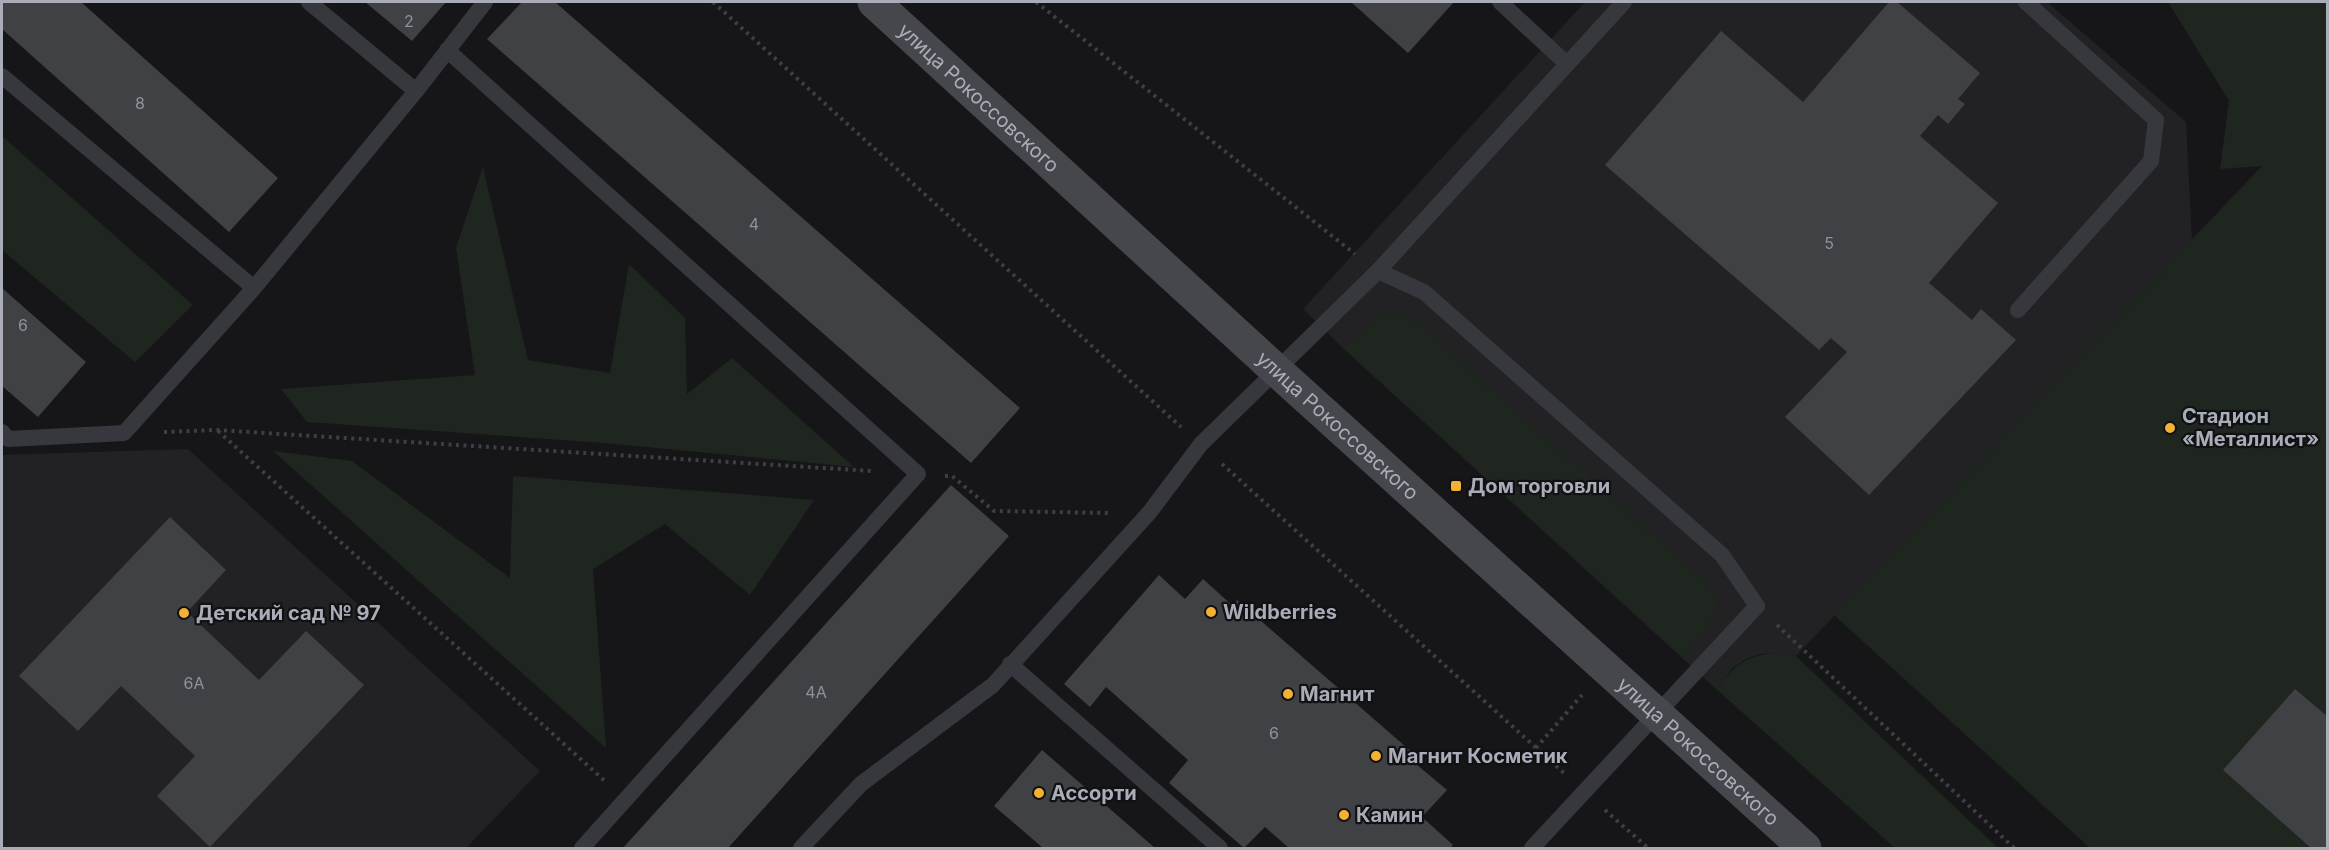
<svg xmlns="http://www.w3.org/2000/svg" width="2329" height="850" font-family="Inter,sans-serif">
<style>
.built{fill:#222225}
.green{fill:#1e261f}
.building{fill:#404145}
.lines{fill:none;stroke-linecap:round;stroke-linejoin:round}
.path{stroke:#3d3f44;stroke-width:4;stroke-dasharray:3 4.5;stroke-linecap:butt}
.lane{stroke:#37383d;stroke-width:16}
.secondary{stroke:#45474d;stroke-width:33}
.poi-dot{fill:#f2b134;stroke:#111113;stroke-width:2}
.labels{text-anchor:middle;stroke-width:4.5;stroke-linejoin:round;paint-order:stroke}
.number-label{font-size:16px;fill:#8e929b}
.street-label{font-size:20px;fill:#a8adb8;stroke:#111113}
.poi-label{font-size:20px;font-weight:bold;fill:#a8adb8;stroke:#111113;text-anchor:start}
</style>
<rect width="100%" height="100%" fill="#161618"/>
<path class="built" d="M1585,2H2047L2186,122L2192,240L1796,656L1777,653L1760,654L1744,660L1732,669L1716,689L1344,349L1303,309Z
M188,449L540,771L466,848H2V455Z"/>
<path class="green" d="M2168,2H2327V848H2090L1834,615L2262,166L2220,169L2229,101Z
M2,136L193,305L135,362L2,250Z
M483,167L528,360L610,373L629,264L685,318L687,394L732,358L854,467L604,443L307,422L281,389L475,375L456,248Z
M1384,314L1407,316L1418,323L1708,583L1717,604L1711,624L1683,657L1344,349L1375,318Z
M273,451L352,461L510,578L513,476L814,500L750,595L665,524L593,569L606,748Z
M1777,653L1796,656L1998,848H1895L1716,689C1735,665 1746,655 1777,653Z"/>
<path class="building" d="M2,2H81L278,178L229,232L2,29Z
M365,2H446L412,41Z
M522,2H555L1020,408L971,463L487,39Z
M1351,2H1454L1408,53Z
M1889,2H1897L1980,73L1958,99L1965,104L1948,124L1938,115L1920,136L1998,203L1929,283L1972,320L1981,309L2016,340L1869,495L1785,417L1847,352L1831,338L1819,350L1605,165L1721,31L1803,102Z
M2,288L86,362L38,417L2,386Z
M951,485L1009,536L728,848H623Z
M170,517L226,570L187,612L259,680L306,631L364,685L210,847L157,796L195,756L121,686L78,731L19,676Z
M1159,575L1185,599L1203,579L1233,606L1237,600L1421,760L1416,764L1447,790L1422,817L1453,845L1450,848H1289L1265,827L1244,848L1169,783L1188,760L1106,687L1090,707L1064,684Z
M2295,689L2328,717V848H2311L2223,770Z
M1042,750L1155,848H1043L994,806Z"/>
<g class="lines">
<path class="path" d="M713,2L1181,427
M1036,2L1355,254
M218,431L606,782
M164,432L217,430L872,471
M1222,464L1564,773
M945,476H952L994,511L1111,513
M1777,625L2014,848
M1536,748L1582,695
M1605,810L1648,848"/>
<path class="lane" d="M309,2L416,91
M1500,2L1567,64
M447,50L918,474L582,848
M2,76L254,288
M1378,271L1424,292L1722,555L1757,606L1532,848
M2018,310L2151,161L2156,120L2026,2
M2,432L8,439L124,433L254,288L416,91L485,2
M1010,664L1220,848
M801,848L861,784L993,685L1149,513L1201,444L1378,271L1624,2"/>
<path class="secondary" id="s1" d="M874,2L1276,370L1805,848"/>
</g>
<g class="poi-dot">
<circle cx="2170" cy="428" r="6"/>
<rect x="1450" y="480" width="12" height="12" rx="3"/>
<circle cx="1211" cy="612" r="6"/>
<circle cx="184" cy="613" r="6"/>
<circle cx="1288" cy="694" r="6"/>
<circle cx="1376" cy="756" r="6"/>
<circle cx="1039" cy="793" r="6"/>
<circle cx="1344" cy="815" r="6"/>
</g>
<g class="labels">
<g class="number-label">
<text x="409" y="27">2</text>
<text x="140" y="109">8</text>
<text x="754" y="230">4</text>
<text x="1829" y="249">5</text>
<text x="23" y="331">6</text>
<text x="194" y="689">6А</text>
<text x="816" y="698">4А</text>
<text x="1274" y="739">6</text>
</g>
<g class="street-label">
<text dy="7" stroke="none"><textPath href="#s1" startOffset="142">улица Рокоссовского</textPath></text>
<text dy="7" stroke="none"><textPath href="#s1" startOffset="628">улица Рокоссовского</textPath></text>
<text dy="7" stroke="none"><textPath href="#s1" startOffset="1114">улица Рокоссовского</textPath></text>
</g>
<g class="poi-label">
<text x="2182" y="423">Стадион<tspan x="2182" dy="23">«Металлист»</tspan></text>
<text x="1468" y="493">Дом торговли</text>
<text x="1223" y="619">Wildberries</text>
<text x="196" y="620">Детский сад № 97</text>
<text x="1300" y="701">Магнит</text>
<text x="1388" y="763">Магнит Косметик</text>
<text x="1051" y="800">Ассорти</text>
<text x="1356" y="822">Камин</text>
</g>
</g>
<rect width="2329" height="850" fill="none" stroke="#a8adb8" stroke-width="6"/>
</svg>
